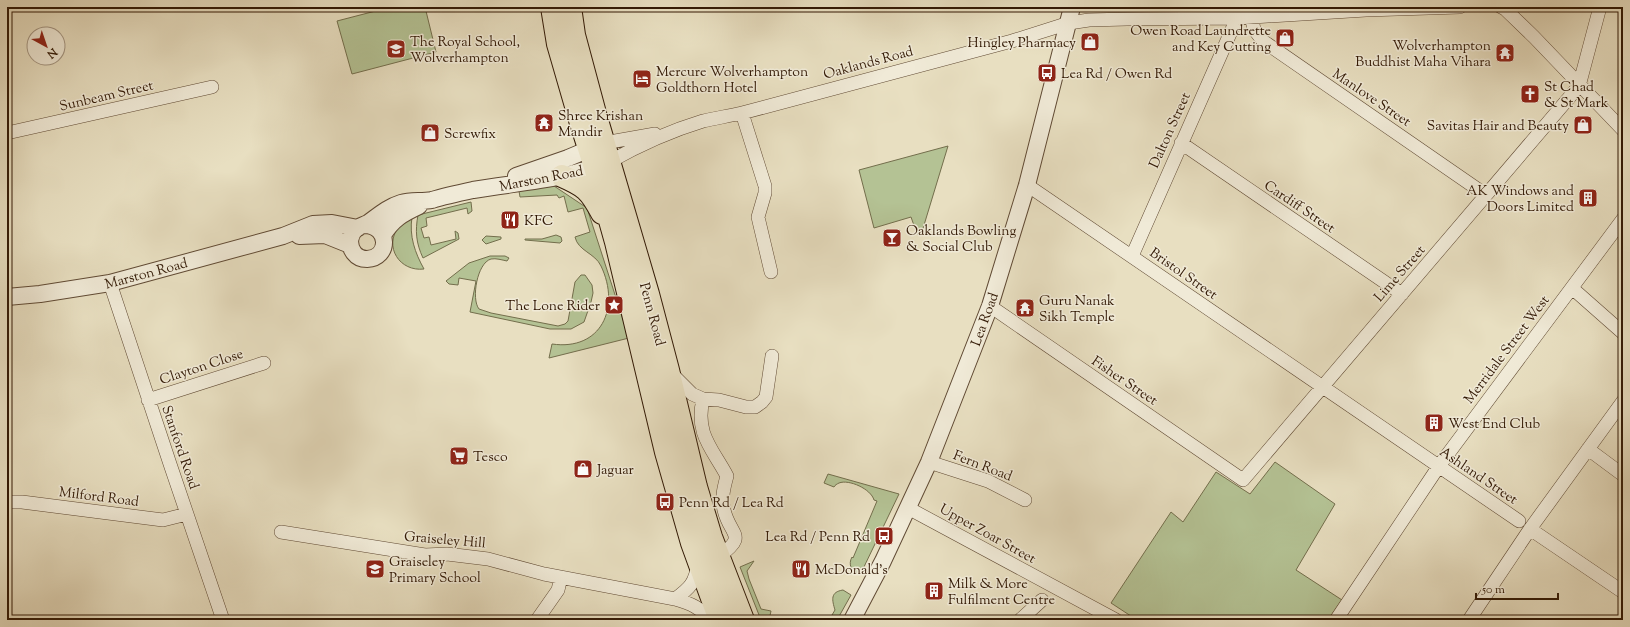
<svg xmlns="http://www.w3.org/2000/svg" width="1630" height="627" font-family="'Sorts Mill Goudy',serif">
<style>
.green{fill:#b4c294;stroke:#736e4c}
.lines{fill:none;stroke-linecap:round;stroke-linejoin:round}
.minor-casing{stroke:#604a34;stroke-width:14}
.tertiary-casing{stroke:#604a34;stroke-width:18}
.trunk-casing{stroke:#321905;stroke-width:24}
.minor{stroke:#f0ead7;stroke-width:13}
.tertiary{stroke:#f0ead7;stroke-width:16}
.trunk{stroke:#e8dfc1;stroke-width:22}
.labels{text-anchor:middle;stroke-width:3;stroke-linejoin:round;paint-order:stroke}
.poi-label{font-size:14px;fill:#321905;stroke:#f0ead7;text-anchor:start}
.street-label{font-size:14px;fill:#321905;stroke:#f0ead7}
</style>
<rect width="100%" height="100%" fill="#e8dfc1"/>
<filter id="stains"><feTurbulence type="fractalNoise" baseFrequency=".005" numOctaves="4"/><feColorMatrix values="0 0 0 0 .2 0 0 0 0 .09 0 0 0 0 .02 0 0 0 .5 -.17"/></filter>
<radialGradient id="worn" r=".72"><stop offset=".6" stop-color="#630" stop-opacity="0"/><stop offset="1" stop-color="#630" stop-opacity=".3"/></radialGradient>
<path class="green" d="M391,7H425L436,52L352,74L337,21Z
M948,146L921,235L917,234L911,217L874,228L859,170Z
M551,184L587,208L629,338L549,358L552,344C601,351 621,308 601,266C595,253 578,251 575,237L590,232L583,208L568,212L564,196L559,198L557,195L520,197L519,191Z
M471,202L472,211L468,214L467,208L426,218L427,226L421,228L424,238L429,237L431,245L456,239L455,231L458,233L459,239L423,258C416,243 415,231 418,215Z
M412,217C409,236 415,253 424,269C400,272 383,247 399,226C402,223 408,220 412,217Z
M556,235L561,237L562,241L560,243L525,240V239H542Z
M486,236L501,237V239L486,244L482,240Z
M490,256H505L509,258L507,261C502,260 496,258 491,259C477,263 471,299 479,309L491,313L558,326L565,324L568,321L575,282L581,275H585L592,285L593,293L591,302L584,322L571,329H550L470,312L476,281L459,278L458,285L449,284L446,281L469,263Z
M1275,462L1335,504L1296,570L1342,600L1328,620H1137L1111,603L1171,512L1183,522L1216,472L1250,494Z
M828,474L899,494L862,571L859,573C851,572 848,564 852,557L853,558L877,501L874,500C871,489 849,479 839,483C837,484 835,485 834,487L824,483Z
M754,561L747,571L749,579L761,609L771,611L769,620H761L740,567Z
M843,590L851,595L837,620H829L835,610C832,600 830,592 843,590Z"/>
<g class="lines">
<g class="minor-casing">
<path id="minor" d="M1501,7L1505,9L1534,37L1623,130
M1251,16L1254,29L1263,41L1486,195
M742,113L765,186V193L758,217L771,272
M7,133L212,87
M604,143L655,134
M1181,143L1402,294
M609,162C639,145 670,131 703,121C716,118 729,116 742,113L1012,41L1069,23L1089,20L1127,19L1237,18L1366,10L1460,7
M1027,185L1519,521
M1132,256L1237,18V7
M110,283L170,464L223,620
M1572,288L1623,333
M990,306L1243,480L1579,86L1600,7
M671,373L692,394L703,399L719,400L746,407H755L762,402L766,397L772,356
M703,399C695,434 712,448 727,476C724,487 721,498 724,510C730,536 749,535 718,557
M148,400L264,363
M1588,449L1623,475
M929,462L988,481L1025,500
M7,502H22L163,520L187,514
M908,508L1116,620
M1530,529L1623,592
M281,532L425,555L447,554L488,559L544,574L675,599C693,604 699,608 712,620
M675,599C690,588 695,583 698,564
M537,620L558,590L561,577
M1020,620L1042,600
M1336,620L1439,466L1623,219
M1469,620L1530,529L1623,401"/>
</g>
<g class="tertiary-casing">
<path id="tertiary" d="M516,176L568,158L599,145
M365,225C390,226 390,258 367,259C362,259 357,257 354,253C348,245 349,234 357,228C360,226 364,225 368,223C379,215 388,207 401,203C411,200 422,202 432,200C445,196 459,193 473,190C503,185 534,182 563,176C577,173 591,168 604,164
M383,235C393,219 402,214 419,206
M299,236L325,235L350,245
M7,297L40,294L110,283L283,236L313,224L332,223L358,228
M852,620L883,561L929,462L990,306L1027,185L1072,7"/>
</g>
<g class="trunk-casing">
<path id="trunk" d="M552,7L558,44L580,120L595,167L616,242L666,452L692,543L720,620
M570,7L574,35L596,117L648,294L668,370L696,487L711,537L743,620
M562,176C585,186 590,190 602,213"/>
</g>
<use href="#minor" class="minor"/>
<use href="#tertiary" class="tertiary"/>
<use href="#trunk" class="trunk"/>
</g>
<defs>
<g id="shop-square" transform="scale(1)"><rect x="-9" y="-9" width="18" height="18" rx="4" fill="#8f2418" stroke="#f0ead7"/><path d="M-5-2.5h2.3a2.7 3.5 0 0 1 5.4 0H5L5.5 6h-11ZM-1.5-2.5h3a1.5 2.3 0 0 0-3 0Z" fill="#fff"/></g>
<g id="school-square" transform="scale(1)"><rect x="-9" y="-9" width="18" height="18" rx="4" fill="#8f2418" stroke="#f0ead7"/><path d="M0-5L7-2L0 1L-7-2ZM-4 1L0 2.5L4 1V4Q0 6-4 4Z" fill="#fff"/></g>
<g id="temple-square" transform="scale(1)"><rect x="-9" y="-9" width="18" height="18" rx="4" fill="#8f2418" stroke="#f0ead7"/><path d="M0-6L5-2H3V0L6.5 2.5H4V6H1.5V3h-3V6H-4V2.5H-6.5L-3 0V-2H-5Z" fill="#fff"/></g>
<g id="bus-square" transform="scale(1)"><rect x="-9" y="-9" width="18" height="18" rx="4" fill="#8f2418" stroke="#f0ead7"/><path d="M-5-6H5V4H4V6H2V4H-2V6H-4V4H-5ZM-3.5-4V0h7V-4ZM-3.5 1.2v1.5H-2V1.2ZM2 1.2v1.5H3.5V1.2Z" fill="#fff"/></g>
<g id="hotel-square" transform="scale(1)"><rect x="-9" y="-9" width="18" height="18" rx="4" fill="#8f2418" stroke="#f0ead7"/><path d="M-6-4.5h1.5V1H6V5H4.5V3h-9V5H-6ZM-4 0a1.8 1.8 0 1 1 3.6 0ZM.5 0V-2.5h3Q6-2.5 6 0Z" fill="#fff"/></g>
<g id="church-square" transform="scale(1)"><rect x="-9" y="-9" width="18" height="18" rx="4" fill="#8f2418" stroke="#f0ead7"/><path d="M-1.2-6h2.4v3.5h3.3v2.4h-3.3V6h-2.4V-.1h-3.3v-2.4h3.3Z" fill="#fff"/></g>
<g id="building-square" transform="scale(1)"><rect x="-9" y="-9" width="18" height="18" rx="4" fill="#8f2418" stroke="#f0ead7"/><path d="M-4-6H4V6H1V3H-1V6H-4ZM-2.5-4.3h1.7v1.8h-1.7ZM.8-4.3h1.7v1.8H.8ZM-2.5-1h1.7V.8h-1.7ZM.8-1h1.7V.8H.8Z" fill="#fff"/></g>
<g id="restaurant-square" transform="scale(1)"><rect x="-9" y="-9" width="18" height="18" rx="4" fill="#8f2418" stroke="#f0ead7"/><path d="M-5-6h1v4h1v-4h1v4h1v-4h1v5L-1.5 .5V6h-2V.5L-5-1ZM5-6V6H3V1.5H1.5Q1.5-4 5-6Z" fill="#fff"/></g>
<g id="bar-square" transform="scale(1)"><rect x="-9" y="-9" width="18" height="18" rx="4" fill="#8f2418" stroke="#f0ead7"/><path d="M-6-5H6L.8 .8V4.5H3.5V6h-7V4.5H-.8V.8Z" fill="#fff"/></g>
<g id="sight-square" transform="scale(1)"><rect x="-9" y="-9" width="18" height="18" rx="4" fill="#8f2418" stroke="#f0ead7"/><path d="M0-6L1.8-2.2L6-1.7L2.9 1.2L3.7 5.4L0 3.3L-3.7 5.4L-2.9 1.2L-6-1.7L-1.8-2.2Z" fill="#fff"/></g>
<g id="supermarket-square" transform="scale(1)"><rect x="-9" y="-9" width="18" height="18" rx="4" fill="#8f2418" stroke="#f0ead7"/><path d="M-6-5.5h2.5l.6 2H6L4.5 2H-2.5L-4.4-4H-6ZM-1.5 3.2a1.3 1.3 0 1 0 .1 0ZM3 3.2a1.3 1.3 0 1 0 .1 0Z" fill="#fff"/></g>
</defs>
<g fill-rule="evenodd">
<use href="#shop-square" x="1285" y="38"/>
<use href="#shop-square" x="1090" y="42"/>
<use href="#school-square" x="396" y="49"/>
<use href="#temple-square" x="1505" y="53"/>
<use href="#bus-square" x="1047" y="73"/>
<use href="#hotel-square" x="642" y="79"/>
<use href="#church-square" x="1530" y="94"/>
<use href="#temple-square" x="544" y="123"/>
<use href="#shop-square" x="1583" y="125"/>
<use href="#shop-square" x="430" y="133"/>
<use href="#building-square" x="1588" y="198"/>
<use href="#restaurant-square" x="510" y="220"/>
<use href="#bar-square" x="892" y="238"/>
<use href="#sight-square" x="614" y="305"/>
<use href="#temple-square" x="1025" y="308"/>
<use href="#building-square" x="1434" y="423"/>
<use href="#supermarket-square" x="459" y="456"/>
<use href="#shop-square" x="583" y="469"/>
<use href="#bus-square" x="665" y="502"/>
<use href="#bus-square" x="884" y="536"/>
<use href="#school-square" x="375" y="569"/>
<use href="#restaurant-square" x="801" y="569"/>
<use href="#building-square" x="934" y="591"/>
</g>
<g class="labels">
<g class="poi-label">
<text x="1271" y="35" text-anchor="end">Owen Road Laundrette<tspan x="1271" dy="16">and Key Cutting</tspan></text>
<text x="410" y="46">The Royal School,<tspan x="410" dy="16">Wolverhampton</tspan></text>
<text x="1076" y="47" text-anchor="end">Hingley Pharmacy</text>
<text x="1491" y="50" text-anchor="end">Wolverhampton<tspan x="1491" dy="16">Buddhist Maha Vihara</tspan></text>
<text x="656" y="76">Mercure Wolverhampton<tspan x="656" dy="16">Goldthorn Hotel</tspan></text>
<text x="1061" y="78">Lea Rd / Owen Rd</text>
<text x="1544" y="91">St Chad<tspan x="1544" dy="16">&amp; St Mark</tspan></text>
<text x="558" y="120">Shree Krishan<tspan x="558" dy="16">Mandir</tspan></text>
<text x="1569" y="130" text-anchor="end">Savitas Hair and Beauty</text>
<text x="444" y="138">Screwfix</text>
<text x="1574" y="195" text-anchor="end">AK Windows and<tspan x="1574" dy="16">Doors Limited</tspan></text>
<text x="524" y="225">KFC</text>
<text x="906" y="235">Oaklands Bowling<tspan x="906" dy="16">&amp; Social Club</tspan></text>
<text x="1039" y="305">Guru Nanak<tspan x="1039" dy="16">Sikh Temple</tspan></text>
<text x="600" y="310" text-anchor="end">The Lone Rider</text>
<text x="1448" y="428">West End Club</text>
<text x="473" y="461">Tesco</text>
<text x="597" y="474">Jaguar</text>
<text x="679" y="507">Penn Rd / Lea Rd</text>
<text x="870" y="541" text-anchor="end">Lea Rd / Penn Rd</text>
<text x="389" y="566">Graiseley<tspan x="389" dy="16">Primary School</tspan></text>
<text x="815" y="574">McDonald's</text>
<text x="948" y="588">Milk &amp; More<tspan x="948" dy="16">Fulfilment Centre</tspan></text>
</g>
<g class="street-label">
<text transform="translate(868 62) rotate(-15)" y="5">Oaklands Road</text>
<text transform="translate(106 95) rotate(-13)" y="5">Sunbeam Street</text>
<text transform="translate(1372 97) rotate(34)" y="5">Manlove Street</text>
<text transform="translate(1169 130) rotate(-66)" y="5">Dalton Street</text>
<text transform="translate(541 178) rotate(-11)" y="5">Marston Road</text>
<text transform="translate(1300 206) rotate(34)" y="5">Cardiff Street</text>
<text transform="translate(146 273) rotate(-15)" y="5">Marston Road</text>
<text transform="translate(1184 273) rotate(35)" y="5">Bristol Street</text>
<text transform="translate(1399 273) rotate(-49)" y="5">Lime Street</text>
<text transform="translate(653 314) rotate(75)" y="5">Penn Road</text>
<text transform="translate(984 319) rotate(-70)" y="5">Lea Road</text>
<text transform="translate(1506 349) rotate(-53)" y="5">Merridale Street West</text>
<text transform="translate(201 366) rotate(-18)" y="5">Clayton Close</text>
<text transform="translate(1125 380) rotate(34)" y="5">Fisher Street</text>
<text transform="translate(181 447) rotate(71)" y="5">Stanford Road</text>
<text transform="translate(983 465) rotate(21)" y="5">Fern Road</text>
<text transform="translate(1479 475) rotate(34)" y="5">Ashland Street</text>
<text transform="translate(99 496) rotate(7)" y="5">Milford Road</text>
<text transform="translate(988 533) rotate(29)" y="5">Upper Zoar Street</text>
<text transform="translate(445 539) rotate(5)" y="5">Graiseley Hill</text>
</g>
</g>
<rect width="1630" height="627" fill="none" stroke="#e8dfc1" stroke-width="24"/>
<rect x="8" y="8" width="1614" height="611" fill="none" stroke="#321905" stroke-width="2"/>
<rect x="12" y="12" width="1606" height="603" fill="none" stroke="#321905"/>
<g transform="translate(46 46) rotate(140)"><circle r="19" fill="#f0ead7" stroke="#a49683"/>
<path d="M0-3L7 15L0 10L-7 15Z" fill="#8f2418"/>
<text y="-6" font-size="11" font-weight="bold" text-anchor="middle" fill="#321905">N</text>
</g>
<path d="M1476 593v6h82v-6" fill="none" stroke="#321905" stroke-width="2"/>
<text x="1482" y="593" font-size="12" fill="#321905" stroke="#f0ead7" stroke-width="3" paint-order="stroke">50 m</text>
<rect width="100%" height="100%" filter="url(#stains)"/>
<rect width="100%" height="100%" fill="url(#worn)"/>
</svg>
